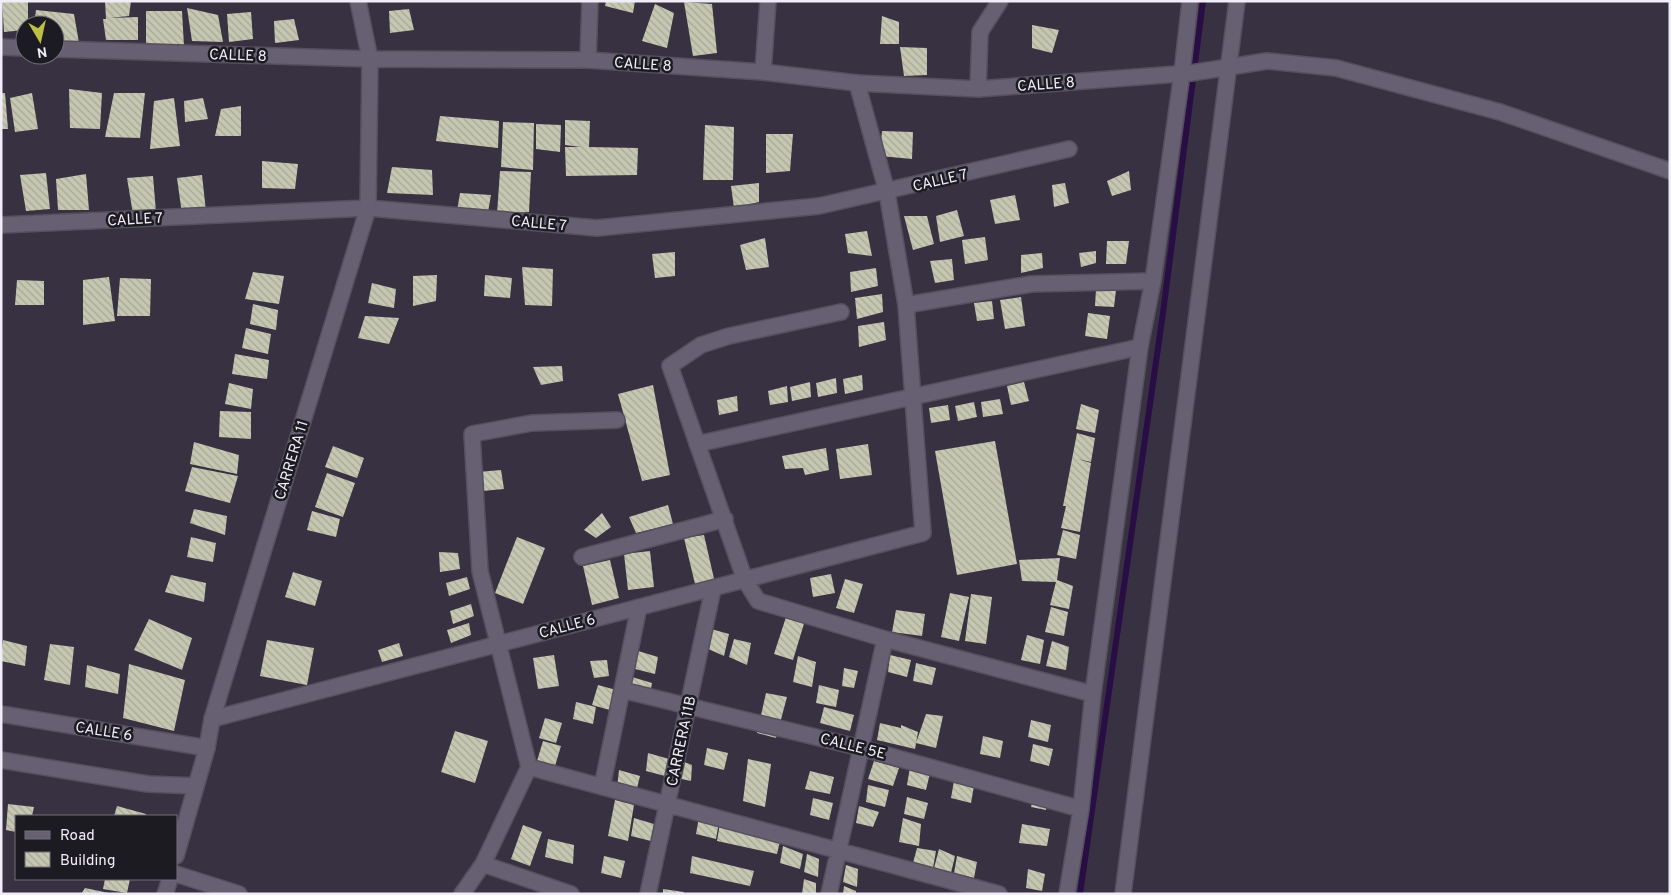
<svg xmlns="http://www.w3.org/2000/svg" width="1671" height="895" font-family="Overpass,sans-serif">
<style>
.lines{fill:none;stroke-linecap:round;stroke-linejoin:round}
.stream{stroke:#280e45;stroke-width:6}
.building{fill:url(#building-back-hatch)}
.minor-casing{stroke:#55505e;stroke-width:18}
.tertiary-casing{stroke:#55505e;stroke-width:18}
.minor{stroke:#666072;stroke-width:15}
.tertiary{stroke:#666072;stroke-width:15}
.labels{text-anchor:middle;stroke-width:5;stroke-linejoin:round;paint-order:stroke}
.street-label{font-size:15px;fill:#f1edf8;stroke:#1d1b22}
</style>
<defs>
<pattern id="building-back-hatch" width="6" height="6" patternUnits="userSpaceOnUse" patternTransform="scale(1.25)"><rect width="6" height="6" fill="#c5c7b1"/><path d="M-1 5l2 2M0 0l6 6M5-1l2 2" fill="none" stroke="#a6a797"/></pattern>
</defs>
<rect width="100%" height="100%" fill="#373142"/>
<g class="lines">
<path class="stream" d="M1080,894L1163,313L1203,1"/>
</g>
<path class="building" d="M2,1H28V25H25V30L4,32Z
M105,1H131L129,16L110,18L138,17V40H106L103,19H106Z
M606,1H635L633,13L605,6Z
M684,2L712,4L717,53L693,56Z
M655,4L674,13L667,48L642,41Z
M187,8L218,15L223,42L192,41Z
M409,9L414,30L390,33L389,11Z
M36,10L74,14L79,43L55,41V25H34Z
M146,11H182L184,46L146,45Z
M251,12L253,39L229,42L227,14Z
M882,16L899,22V44H880Z
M294,19L299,40L275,43L274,21Z
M1032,25L1059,30L1052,53L1032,48Z
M900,47L927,48V75L904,76Z
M69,89L102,93L100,129L70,128Z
M1,93H5L8,129H1Z
M32,93L38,129L15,132L10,98Z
M114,93H145L140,138L105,137Z
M174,98L180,146L150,149L154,101Z
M203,98L208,119L185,122L184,101Z
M241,106V136H215L221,109Z
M440,116L499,121L498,148L436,141Z
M565,120L590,121L589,147L638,148L637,175L566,176L565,147H581L565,145Z
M503,122L534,123L533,170L501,167Z
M536,124L561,125L560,152L536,149Z
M705,125L734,127L733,180H703Z
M882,131L913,132L912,159L880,156Z
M766,134H793L790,171L766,173Z
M262,161L298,164L295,189L262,188Z
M392,167L432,170L433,195L387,193Z
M500,171L531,172L529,212L497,214Z
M1129,171L1131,190L1112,196L1107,181Z
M46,173L50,209L26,211L20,175Z
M86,174L89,210H58L56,179Z
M202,175L206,211L182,214L177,178Z
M153,176L156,212L133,214L127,178Z
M759,183V202L734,208L731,186Z
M1065,183L1069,203L1054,207L1052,185Z
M460,193L491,195L488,212L457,211Z
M1015,195L1020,220L995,224L990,200Z
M957,210L964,236L940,242L936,216Z
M904,216H927L934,244L913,250Z
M867,231L872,256L848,253L845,234Z
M985,237L988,260L965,264L962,240Z
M765,238L769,267L746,270L740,245Z
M1107,241H1129L1126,264H1106Z
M1096,251V263L1081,267L1079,253Z
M675,252V276L655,278L652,254Z
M1042,253L1043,268L1021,273V255Z
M952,259L954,280L935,283L930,261Z
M522,267L553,269L552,306L525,305Z
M876,268L878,286L851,292L850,272Z
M253,272L284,276L279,304L245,299Z
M437,275L436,301L413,306V276Z
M485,275L512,278L510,298L484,296Z
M109,277L115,321L83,325V280Z
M120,278L151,279L150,316H117Z
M17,280L44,281V305H15Z
M372,283L396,289L394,308L368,303Z
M1096,289L1116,290L1114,307L1095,306Z
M882,294L883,312L857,319L855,298Z
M1021,297L1025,326L1005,329L1000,300Z
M992,301L994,319L977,321L974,303Z
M253,304L278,310L276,330L250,324Z
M1088,313L1110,316L1107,339L1085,336Z
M365,316L399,318L389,344L358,338Z
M884,322L886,340L859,347L858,326Z
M246,328L271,334L268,354L242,348Z
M235,354L269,360L267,379L232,374Z
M562,366L563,381L541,385L533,367Z
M862,375L863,390L845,394L843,379Z
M836,378L837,393L818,397L816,383Z
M810,382L811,397L792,401L790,387Z
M1024,382L1029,401L1011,405L1007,386Z
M229,383L253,389L251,409L225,404Z
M653,385L670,475L642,481L618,394Z
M787,386L788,402L770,405L768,391Z
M737,396L738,411L719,415L717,400Z
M1000,399L1003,414L983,417L981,402Z
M974,402L977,417L958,421L955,406Z
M1081,404L1099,410L1095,433L1076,429Z
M948,405L950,420L931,423L929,408Z
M220,411L251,412V439L219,437Z
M1077,433L1095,438L1091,462L1078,459L1091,463L1080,532L1061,528L1066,506H1063Z
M995,441L1017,564L957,575L935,451Z
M194,442L239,455L237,474L190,464Z
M868,444L872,475L840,479L836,449Z
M333,446L364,458L357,478L325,467Z
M826,448L829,470L805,475L803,468L785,469L782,456Z
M192,467L238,476L230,503L185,491Z
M501,470L504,489L482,491L478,472Z
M327,473L355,483L343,517L315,507Z
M668,505L673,524L636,533L629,517Z
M194,509L227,516L225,535L190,523Z
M312,511L340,519L336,537L307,530Z
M602,513L611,527L596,538L584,530Z
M1063,530L1080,535L1076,559L1057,555Z
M704,535L715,583L695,584L684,538Z
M191,537L216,543L213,562L187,557Z
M517,537L545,548L523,604L495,593Z
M650,551L654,587L628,590L624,554Z
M439,552L458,553L460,569L440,572Z
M1060,558L1057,580L1073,586L1069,609L1050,605L1056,582L1022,581L1019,560Z
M610,560L619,598L592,605L583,566Z
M293,572L322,581L315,606L285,597Z
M831,574L835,593L813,597L810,578Z
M171,575L206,583L204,602L165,592Z
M467,577L470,589L449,596L446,583Z
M845,579L863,584L854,613L836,608Z
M950,593L969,597L959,641L941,637Z
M971,594L992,597L986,644L965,641Z
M471,604L474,616L453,624L450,611Z
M1051,607L1068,612L1064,636L1045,632Z
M896,610L925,614L922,636L892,632Z
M788,611L806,617L793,660L774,654Z
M149,619L192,638L182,670L134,650Z
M469,623L471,635L451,643L447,630Z
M711,629L729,634L724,656L706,648Z
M1027,635L1044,640L1040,664L1021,660Z
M734,639L751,643L747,665L729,657Z
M3,640L27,646L25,666L1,661Z
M267,640L314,648L307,685L260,676Z
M1052,641L1069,647L1066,670L1046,666Z
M399,643L403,656L382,662L378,650Z
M50,644L74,647L70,685L44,680Z
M638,651L658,657L655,674L635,669Z
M554,655L559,686L538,689L533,658Z
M890,655L911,660L907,677L888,672Z
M798,656L816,662L812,687L793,682Z
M607,660L609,676L594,678L590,661Z
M916,663L936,668L932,685L913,681Z
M129,664L185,680L174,731L123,718Z
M87,665L120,674L118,694L85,687Z
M844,668L858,671L854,688L842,686Z
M632,677L652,683L649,700L629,695Z
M598,685L616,690L610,710L592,705Z
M819,685L839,690L836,707L816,703Z
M766,693L787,697L776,738L757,733Z
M576,702L596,707L593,724L573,719Z
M824,707L854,715L850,731L820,723Z
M926,714L943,716L936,748L916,743Z
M545,718L562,723L556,743L539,738Z
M1031,720L1051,725L1048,742L1028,737Z
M880,723L901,728V725L918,732L915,749L877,740Z
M455,731L488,741L475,783L441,772Z
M983,736L1003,741L1000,758L980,754Z
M543,741L561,746L555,766L537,761Z
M1033,744L1053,749L1049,766L1030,761Z
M707,748L728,753L724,770L704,765Z
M648,753L669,759L665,776L646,771Z
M748,759L771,764L765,807L743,801Z
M679,760L692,765L691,781L677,778Z
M874,761L899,768L893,786L868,779Z
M910,767L930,773L926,790L907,785Z
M619,770L640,776L636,792L617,788Z
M810,771L834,777L830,794L805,789Z
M954,781L974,786L971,803L951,798Z
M868,785L889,790L885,807L866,802Z
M1035,789L1049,794L1046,810L1031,807Z
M907,797L928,803L924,819L904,814Z
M813,798L833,803L829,820L810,815Z
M615,800L634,805L628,841L608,836Z
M8,804L34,807L32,816H16V832L6,830Z
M117,806L146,814V816H114Z
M859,806L879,812L873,827L856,823Z
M699,817L719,822L716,839L696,834Z
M634,818L654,824L651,841L631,836Z
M903,818L921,824L919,846L899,842Z
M720,823L781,837L777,854L717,841Z
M1022,824L1050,829L1047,846L1019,843Z
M523,825L542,832L530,866L511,859Z
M548,839L574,845L573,864L545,857Z
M783,846L803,854L800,869L780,863Z
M917,848L936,851L933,868L913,863Z
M939,849L955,856L951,873L934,868Z
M807,854L819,859L818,877L804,872Z
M604,856L625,861L621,878L601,873Z
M692,856L754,871L750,886L690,873Z
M957,856L977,862L974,878L954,873Z
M846,865L858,869L857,887L843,882Z
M1028,869L1045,874L1042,891L1026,888Z
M105,879H130L127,893L103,889Z
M804,879L816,883V894H802Z
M844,886L856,891V894H843Z
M85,888L109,893V894H81Z
M663,889L684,892V894H663Z"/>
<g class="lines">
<g class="minor-casing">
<path id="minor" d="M1,47L25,48
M55,49L370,59
M588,60L590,1
M763,72L768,1
M978,89L980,32L1000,1
M1,225L368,208L597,228L819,206L1069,149
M906,305L1031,284L1153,281
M841,312L729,336L701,345L670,366L745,580L758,601L885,639L1093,694
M697,444L1140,347
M582,557L725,519
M622,690L861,748L1081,809
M1,714L207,748
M212,719L923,533L906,305L887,192L857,83
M1,760L148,784L196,786
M529,767L999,894
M602,787L639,607
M483,864L571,894
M176,874L239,894
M462,894L483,864L529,767L480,571L472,434L532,423L617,420
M648,894L713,589
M829,894L885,639
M1067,894L1081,809L1093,694L1140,347L1153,281L1182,73L1190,1
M1123,894L1237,1"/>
</g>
<g class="tertiary-casing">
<path id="tertiary" d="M370,59L588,60L763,72L857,83L978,89L1191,73L1267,61L1336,68L1500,112L1670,171
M176,856L207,748L212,719L368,208L370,59L358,1
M165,894L170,879"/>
</g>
<use href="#minor" class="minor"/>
<use href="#tertiary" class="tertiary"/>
</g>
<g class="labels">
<g class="street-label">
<text transform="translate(238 55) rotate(2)" y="5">CALLE 8</text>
<text transform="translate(643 64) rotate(4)" y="5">CALLE 8</text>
<text transform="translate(1046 84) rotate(-4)" y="5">CALLE 8</text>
<text transform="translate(940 180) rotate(-13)" y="5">CALLE 7</text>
<text transform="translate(135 219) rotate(-3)" y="5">CALLE 7</text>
<text transform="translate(539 223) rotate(5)" y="5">CALLE 7</text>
<text transform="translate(291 460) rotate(-73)" y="5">CARRERA 11</text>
<text transform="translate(567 626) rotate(-15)" y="5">CALLE 6</text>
<text transform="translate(104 731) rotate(9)" y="5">CALLE 6</text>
<text transform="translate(681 741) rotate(-78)" y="5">CARRERA 11B</text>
<text transform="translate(853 746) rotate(14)" y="5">CALLE 5E</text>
</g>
</g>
<rect width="1671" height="895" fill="none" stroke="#f1edf8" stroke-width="5"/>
<rect x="15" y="815" width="162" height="65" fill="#1d1b22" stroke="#726f78"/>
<rect x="25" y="831" width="25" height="8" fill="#666072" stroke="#726f78"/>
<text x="60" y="840" font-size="15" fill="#f1edf8">Road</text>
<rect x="25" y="852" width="25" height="15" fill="url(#building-back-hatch)" stroke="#726f78"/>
<text x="60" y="865" font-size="15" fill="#f1edf8">Building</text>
<g transform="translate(40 40) rotate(171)"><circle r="24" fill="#1d1b22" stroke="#726f78"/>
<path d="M0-4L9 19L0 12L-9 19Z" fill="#bcbf44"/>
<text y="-8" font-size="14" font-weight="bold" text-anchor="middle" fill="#f1edf8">N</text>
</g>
</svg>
